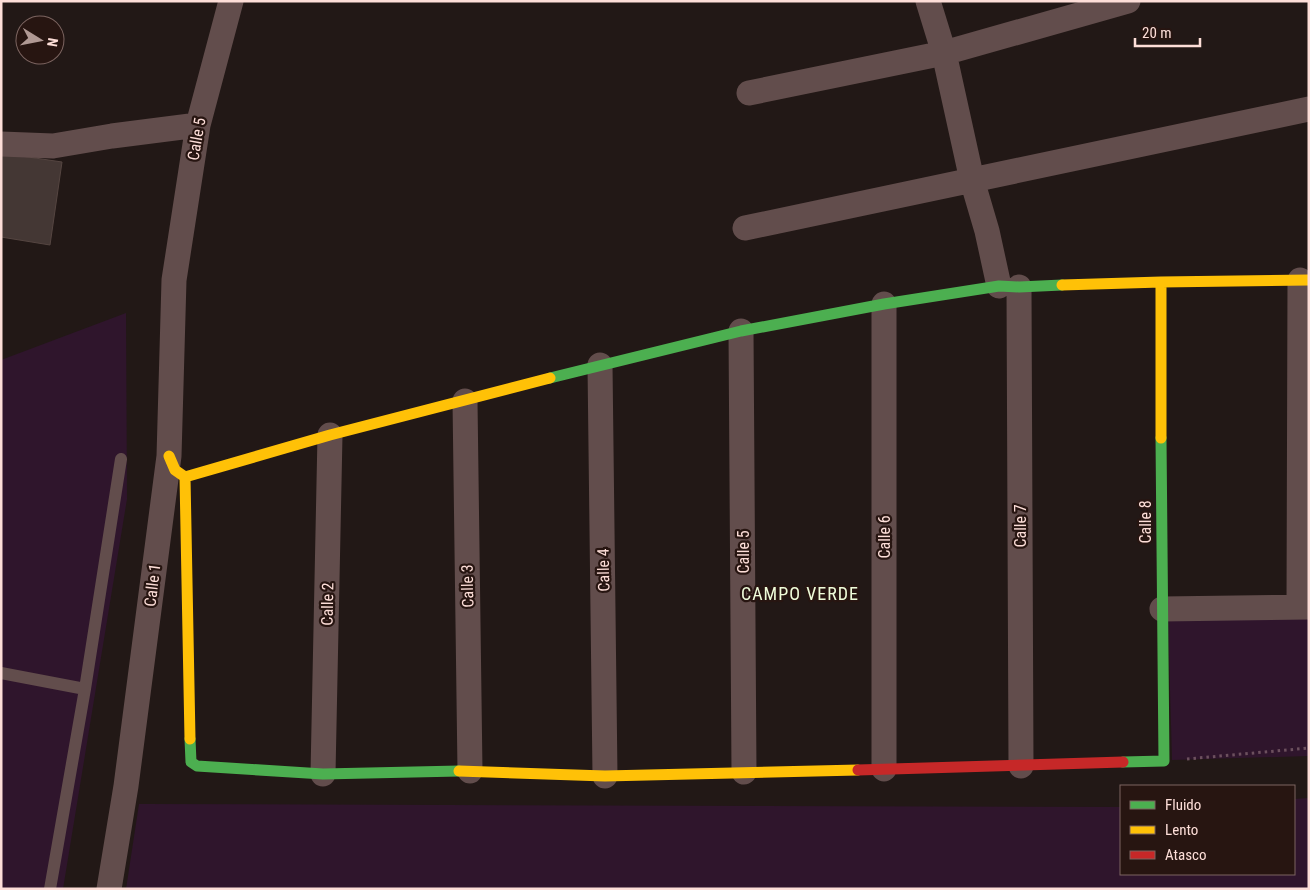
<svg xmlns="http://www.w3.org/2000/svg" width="1310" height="890" font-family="'Roboto Condensed',sans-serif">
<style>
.green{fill:#2f152c}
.building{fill:#443734;stroke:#554541}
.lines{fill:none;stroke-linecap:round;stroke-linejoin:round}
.path{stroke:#6c505e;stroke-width:3;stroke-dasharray:2.5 4;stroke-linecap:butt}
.lane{stroke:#624d4c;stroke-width:12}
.street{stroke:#624d4c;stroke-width:25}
.fast{stroke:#4caf50;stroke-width:11}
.slow{stroke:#ffc107;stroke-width:11}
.jam{stroke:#c62828;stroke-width:11}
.labels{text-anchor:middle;stroke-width:4.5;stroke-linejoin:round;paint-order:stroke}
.street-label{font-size:16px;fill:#fdded8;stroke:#271511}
.neighbourhood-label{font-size:18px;letter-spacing:1px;fill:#effdda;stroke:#271511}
</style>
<rect width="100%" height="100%" fill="#221816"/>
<path class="green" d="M126,313L127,499L63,889H1V360Z
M1309,614V756L1172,760L1168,618Z
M1309,798V889H126L139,804L1121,807V874H1294V799Z"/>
<path class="building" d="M1,153L62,162L50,245L1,237Z"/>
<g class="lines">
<path class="path" d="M1187,759L1309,748"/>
<path class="lane" d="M1,673L85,689
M50,889L85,689L121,459"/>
<path class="street" d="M928,1L944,53L972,180L987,231L999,286
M749,93L944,53L1128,1
M1,144L53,146L112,136L198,125
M745,228L1309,109
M1019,287L1021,766
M884,304V769
M741,331L744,772
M600,365L605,776
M465,401L470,771
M1299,607L1300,280
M1162,609L1309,607
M323,774L330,435
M109,889L126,786L169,456L174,280L198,125L231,1"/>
<path class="fast" d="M550,378L741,331L884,304L999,286L1019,287L1062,285
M190,739L191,762L197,766L323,774L459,771
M1123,762L1164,761L1161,438"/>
<path class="slow" d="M1161,282V438
M1062,285L1161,282L1309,280
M169,456L175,470L185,477L330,435L550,378
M185,477L190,739
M459,771L605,776L858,770"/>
<path class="jam" d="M858,770L1123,762"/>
</g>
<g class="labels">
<g class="street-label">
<text transform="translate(196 139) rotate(-80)" y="6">Calle 5</text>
<text transform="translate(1145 522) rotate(-90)" y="6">Calle 8</text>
<text transform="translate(1020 526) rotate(-90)" y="6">Calle 7</text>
<text transform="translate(884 537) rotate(-90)" y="6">Calle 6</text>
<text transform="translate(743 552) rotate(-90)" y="6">Calle 5</text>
<text transform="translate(603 570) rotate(-91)" y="6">Calle 4</text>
<text transform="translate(152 585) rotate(-83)" y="6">Calle 1</text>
<text transform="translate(467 586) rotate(-91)" y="6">Calle 3</text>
<text transform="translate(327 604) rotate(-89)" y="6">Calle 2</text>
</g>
<g class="neighbourhood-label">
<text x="800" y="600">CAMPO VERDE</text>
</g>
</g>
<rect width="1310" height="890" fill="none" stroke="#fdded8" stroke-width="5"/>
<rect x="1120" y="785" width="175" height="90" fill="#271511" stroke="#7d6561"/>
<rect x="1130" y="801" width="25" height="8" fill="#4caf50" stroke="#7d6561"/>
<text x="1165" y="810" font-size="15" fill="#fdded8">Fluido</text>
<rect x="1130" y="826" width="25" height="8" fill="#ffc107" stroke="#7d6561"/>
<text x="1165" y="835" font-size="15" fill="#fdded8">Lento</text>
<rect x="1130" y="851" width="25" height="8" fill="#c62828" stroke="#7d6561"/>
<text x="1165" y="860" font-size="15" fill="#fdded8">Atasco</text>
<g transform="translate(40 40) rotate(100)"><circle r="24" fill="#271511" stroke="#7d6561"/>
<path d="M0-4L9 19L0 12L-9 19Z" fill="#b09994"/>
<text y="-8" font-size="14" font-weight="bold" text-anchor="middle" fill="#fdded8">N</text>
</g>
<path d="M1135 38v8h65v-8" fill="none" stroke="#fdded8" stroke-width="2.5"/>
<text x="1142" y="38" font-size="15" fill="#fdded8" stroke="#271511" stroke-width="4" paint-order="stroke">20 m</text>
</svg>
